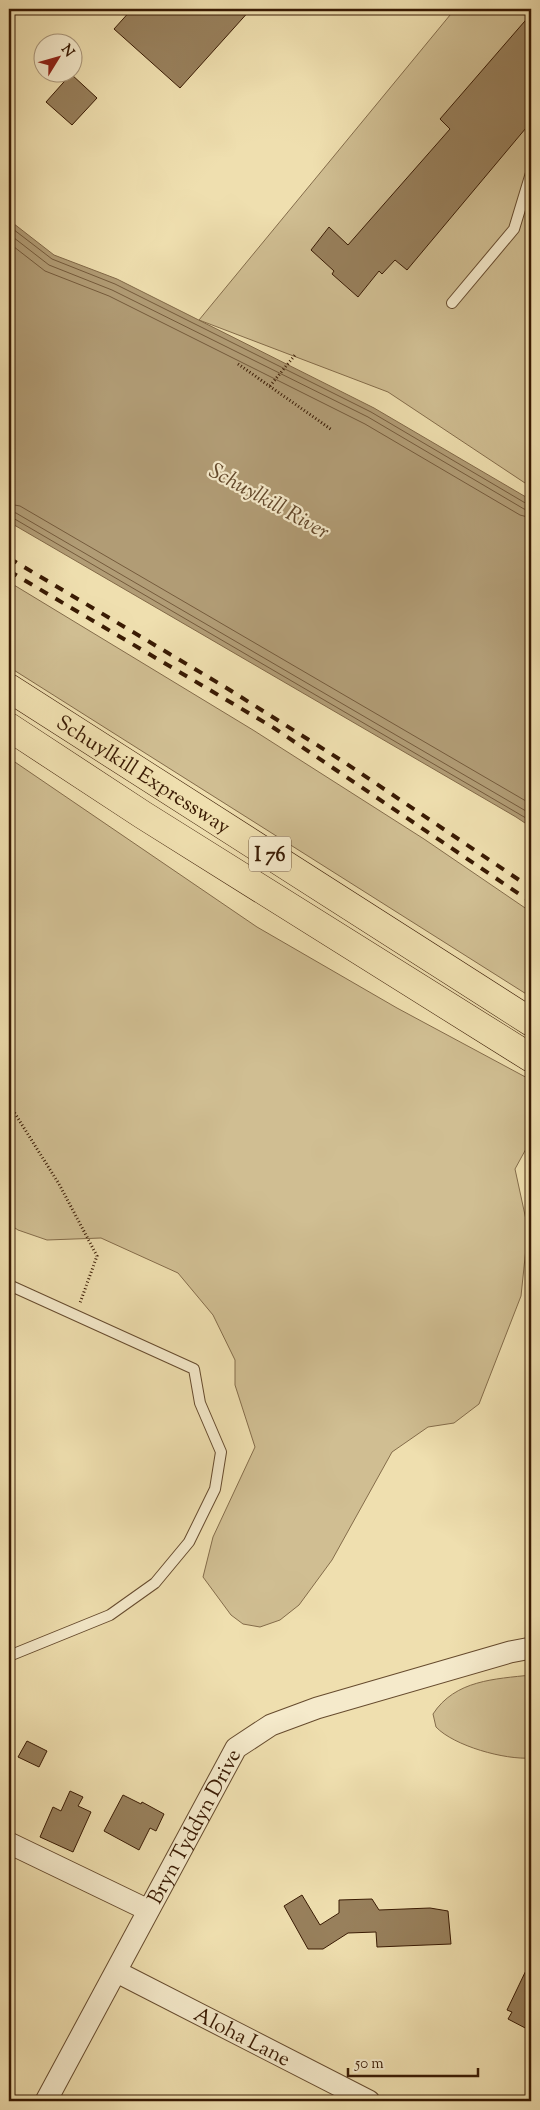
<svg xmlns="http://www.w3.org/2000/svg" width="540" height="2110" font-family="'Sorts Mill Goudy',serif">
<style>
.green{fill:#d0be92;stroke:#846c4a}
.water{fill:#b19c75;stroke:#816847}
.lines{fill:none;stroke-linecap:round;stroke-linejoin:round}
.shore{stroke:#755b3c;stroke-width:1}
.building{fill:#98805c;stroke:#391a03}
.service-casing{stroke:#664b2e;stroke-width:12}
.minor-casing{stroke:#664b2e;stroke-width:23}
.motorway-casing{stroke:#391a03;stroke-width:29}
.path{stroke:#391a03;stroke-width:3;stroke-dasharray:1 2.5;stroke-linecap:butt}
.service{stroke:#f5eacb;stroke-width:10}
.minor{stroke:#f5eacb;stroke-width:21}
.motorway{stroke:#efdfaf;stroke-width:28}
.rail{stroke:#391a03;stroke-width:4;stroke-dasharray:9 9;stroke-linecap:butt}
.labels{text-anchor:middle;stroke-width:4.5;stroke-linejoin:round;paint-order:stroke}
.shield{fill:#f5eacb;stroke:#71583f;stroke-width:1}
.shield-label{font-size:20px;font-weight:bold;fill:#391a03}
.street-label{font-size:21px;fill:#391a03;stroke:#f5eacb}
.water-label{font-size:22px;font-style:italic;fill:#63482b;stroke:#f5eacb}
</style>
<rect width="100%" height="100%" fill="#efdfaf"/>
<filter id="stains"><feTurbulence type="fractalNoise" baseFrequency=".004" numOctaves="4"/><feColorMatrix values="0 0 0 0 .2 0 0 0 0 .09 0 0 0 0 .02 0 0 0 .5 -.17"/></filter>
<radialGradient id="worn" r=".72"><stop offset=".6" stop-color="#630" stop-opacity="0"/><stop offset="1" stop-color="#630" stop-opacity=".3"/></radialGradient>
<path class="green" d="M455,9H531V487L388,392L199,320Z
M9,582L253,730L424,839L531,912V997L9,667Z
M9,758L257,927L397,1008L531,1080V1145L527,1147L515,1169L528,1229L521,1296L479,1404L454,1423L428,1427L392,1452L332,1560L299,1605L280,1620L260,1627L243,1624L231,1615L203,1577L213,1537L255,1447L235,1385V1360L213,1315L178,1273L101,1238L47,1240L18,1230L9,1224Z
M531,1675V1758C505,1760 454,1746 436,1727L433,1714C455,1680 495,1679 531,1675Z"/>
<path class="water" d="M9,220L54,255L117,279L374,408L531,500V827L516,817L9,522Z"/>
<g class="lines">
<path class="shore" d="M9,226L52,259L115,284L371,412L527,504H531
M9,234L49,265L112,290L368,417L524,509L531,511
M9,243L45,271L109,296L365,424L520,515L531,518
M9,504L20,506L531,804
M9,511L16,513L531,814
M9,518H13L531,821"/>
</g>
<path class="building" d="M132,9H251L180,88L114,29Z
M531,14V122L407,270L395,260L382,274L379,271L358,297L332,274L334,271L311,250L329,227L348,245L450,129L440,119Z
M71,74L97,98L72,125L46,102Z
M27,1741L47,1751L39,1767L18,1757Z
M70,1791L83,1797L78,1806L91,1812L73,1852L40,1837L53,1807L61,1811Z
M123,1795L141,1804L142,1802L164,1814L156,1831L150,1828L139,1850L104,1831Z
M302,1895L320,1925L339,1913V1900L372,1899L379,1910L430,1908L448,1911L451,1944L377,1947L376,1932L348,1933L323,1949H308L284,1906Z
M531,1960V2031L508,2019L512,2012L507,2010Z"/>
<g class="lines">
<g class="service-casing">
<path id="service" d="M452,303L514,229L531,173
M9,1285L194,1369L200,1403L221,1452L215,1489L189,1542L155,1583L110,1615L9,1656"/>
</g>
<g class="minor-casing">
<g id="minor">
<path d="M9,1843L148,1910"/>
<path id="s1" d="M117,1972L369,2101"/>
<path id="s2" d="M46,2101L236,1748L271,1725L317,1708L510,1652L531,1648"/>
</g>
</g>
<g class="motorway-casing">
<g id="motorway">
<path id="s3" d="M9,688L531,1022"/>
<path d="M9,727L143,815L531,1058"/>
</g>
</g>
<path class="path" d="M238,364L332,430
M270,386L295,355
M9,1104L59,1184L97,1256L80,1303"/>
<use href="#service" class="service"/>
<use href="#minor" class="minor"/>
<use href="#motorway" class="motorway"/>
<path class="rail" d="M9,558L225,687L344,762L531,888
M9,571L274,728L531,902"/>
</g>
<g class="labels">
<rect class="shield" x="249" y="836.5" width="42" height="35" rx="4"/>
<g class="shield-label">
<text x="270" y="861">I 76</text>
</g>
<g class="street-label">
<text dy="7" stroke="none"><textPath href="#s3" startOffset="160">Schuylkill Expressway</textPath></text>
<text dy="7" stroke="none"><textPath href="#s2" startOffset="312">Bryn Tyddyn Drive</textPath></text>
<text dy="7" stroke="none"><textPath href="#s1" startOffset="141">Aloha Lane</textPath></text>
</g>
<g class="water-label">
<text transform="translate(270 500) rotate(29)" y="8">Schuylkill River</text>
</g>
</g>
<rect width="540" height="2110" fill="none" stroke="#efdfaf" stroke-width="30"/>
<rect x="10" y="10" width="520" height="2090" fill="none" stroke="#391a03" stroke-width="2.5"/>
<rect x="15" y="15" width="510" height="2080" fill="none" stroke="#391a03"/>
<g transform="translate(58 58) rotate(53)"><circle r="24" fill="#f5eacb" stroke="#aa977b"/>
<path d="M0-4L9 19L0 12L-9 19Z" fill="#8f2418"/>
<text y="-8" font-size="14" font-weight="bold" text-anchor="middle" fill="#391a03">N</text>
</g>
<path d="M348 2068v8h130v-8" fill="none" stroke="#391a03" stroke-width="2.5"/>
<text x="355" y="2068" font-size="15" fill="#391a03" stroke="#f5eacb" stroke-width="4" paint-order="stroke">50 m</text>
<rect width="100%" height="100%" filter="url(#stains)"/>
<rect width="100%" height="100%" fill="url(#worn)"/>
</svg>
